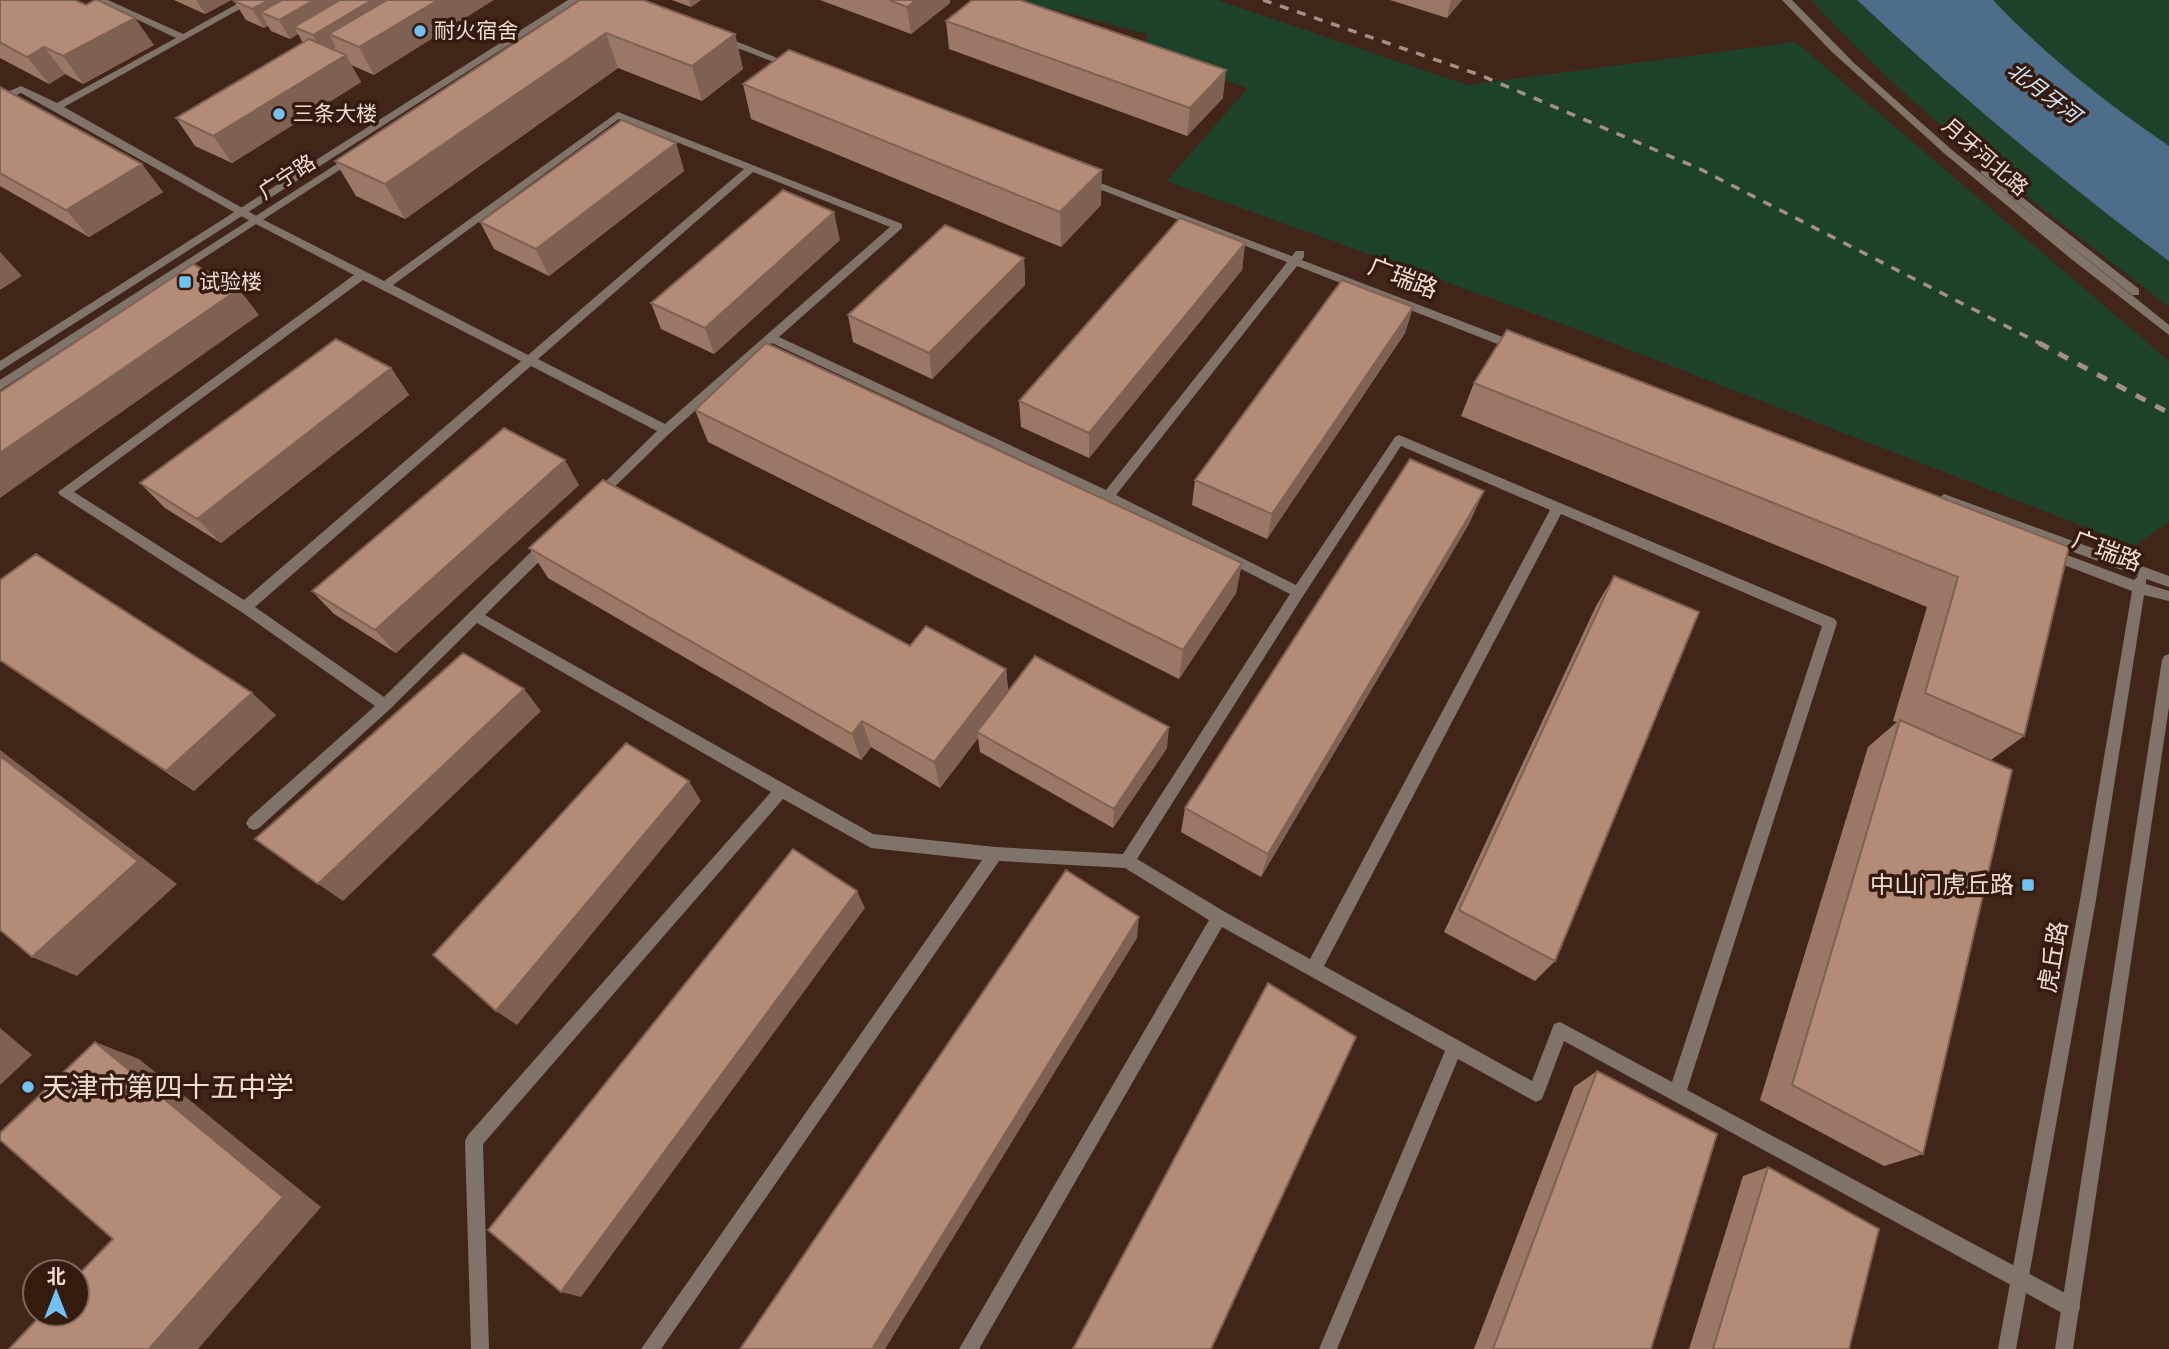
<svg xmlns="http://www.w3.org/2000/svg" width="2169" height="1349" font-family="'DM Sans','Noto Sans SC',sans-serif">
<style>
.green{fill:#1e412a}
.water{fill:#4e6d8a}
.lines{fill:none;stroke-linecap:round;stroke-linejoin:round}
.minor{fill:#80746a;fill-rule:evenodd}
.tertiary{fill:#80746a;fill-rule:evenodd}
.rail-far1{stroke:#a59085;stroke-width:3.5;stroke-dasharray:9 9;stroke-linecap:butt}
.rail{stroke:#a59085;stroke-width:5;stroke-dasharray:11 11;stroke-linecap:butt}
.wall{fill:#9b7866}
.shaded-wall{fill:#7e6153}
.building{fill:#b48b77;stroke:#7e6153;stroke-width:2}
.poi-dot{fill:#70c1f4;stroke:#351b0e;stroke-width:2.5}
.labels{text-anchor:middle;stroke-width:7;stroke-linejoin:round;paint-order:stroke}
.far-poi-label{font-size:21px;fill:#eedcd3;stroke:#351b0e;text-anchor:start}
.far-water-label{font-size:21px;font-style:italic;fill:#d2e6fa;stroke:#351b0e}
.far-street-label{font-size:21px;fill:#eedcd3;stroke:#351b0e}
.street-label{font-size:24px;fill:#eedcd3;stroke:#351b0e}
.poi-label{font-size:24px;fill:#eedcd3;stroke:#351b0e;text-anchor:end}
.near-poi-label{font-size:28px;fill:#eedcd3;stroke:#351b0e;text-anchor:start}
</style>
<rect width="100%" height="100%" fill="#402518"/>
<path class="green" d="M1017,0H1217L1467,85L1796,42L2169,361V522L2134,546L1576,329L1166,181L1248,88L1142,54L1148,34Z
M1811,0H2169V307C2045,210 1917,117 1811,0Z"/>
<path class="water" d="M1857,0H1993C2045,55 2106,103 2169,146V261C2060,180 1956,93 1857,0Z"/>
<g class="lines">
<path class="minor" d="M96,0H108L183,34L244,0H256L64,107L260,218L384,281L618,112L902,224V228L779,337L1106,490L1296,251H1304V257L1116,495L1296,585L1395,437L1399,435L1835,619L1837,623L1687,1090L2078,1300L2080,1307L2078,1314L2071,1316L2064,1314L1564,1041L1542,1099L1536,1102L1458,1059L1337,1349H1319L1445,1051L1222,927L979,1349H959L1209,920L1125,868L999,861L661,1349H641L982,860L871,848L783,799L483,1144L489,1349H471L465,1141L468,1135L771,792L477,623L390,709L259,828L254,830L249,828L246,823L249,818L375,706L240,611L60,495L58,492L354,275L252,222L21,93L0,102V95L21,86L57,103L176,38ZM619,119L744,169L528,355L393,285ZM753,172L890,227L665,424L538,359ZM363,280L521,361L244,600L74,492ZM772,343L1104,499L1290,594L1123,854L995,847L873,834L485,615L552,549L554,545L547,540L542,541L384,697L255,607L531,366L657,431L593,494L591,497L597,502L601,500L670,433ZM1401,446L1550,510L1310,959L1225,912L1137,859L1303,596ZM1561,514L1822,626L1672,1082L1560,1022L1554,1024L1532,1081L1324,966Z"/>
<path class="tertiary" d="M568,0H579L0,371V361Z
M1782,0H1792L1854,63L1952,150L2169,325V335L2070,258L1945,154L1831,51Z
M717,36H723L797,66L789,68L717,40Z
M354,153L358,154V158L0,390V380Z
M1985,168L2139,289V295H2131L1981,173V169Z
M1085,177L1521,344L1523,347L1517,351L1513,350L1081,182L1080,180Z
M1944,494L2169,576V587L2146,579V584L2169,591V601L2144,595L2096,900L2016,1349H1998L2080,900L2132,591L2043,557L2041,553L2048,548L2134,580L2138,576L1940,502L1938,499Z
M2169,654V707L2073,1349H2055L2162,660L2164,656Z"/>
<path class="rail-far1" d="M1263,0L1480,75L1700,169L2043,345"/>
<path class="rail" d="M2039,343L2169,413"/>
</g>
<path class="wall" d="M0,0L154,45L83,84L65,74L49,84L0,58Z
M174,0H231L205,14Z
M580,0L735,34L743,69L702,101L618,68L405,219L356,196L335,161Z
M672,0H701L691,7Z
M820,0H950V3L911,34Z
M1390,0H1462L1447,18Z
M234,1H386L374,75L351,65L361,82L232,163L195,146L176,118L303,43L298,34L290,39L271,31L268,26L264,28L246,20Z
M946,21L1223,98L1187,136L949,49Z
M743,84L1101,205L1061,247L751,119Z
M0,87L163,192L89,237L0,186Z
M676,143L684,171L549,276L494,249L480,222Z
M840,240L714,354L661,329L651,303Z
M1245,243L1242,270L1089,458L1021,427L1019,401Z
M1024,258L1025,285L932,379L853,342L848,315Z
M1413,307L1405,333L1267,539L1192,505L1195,480Z
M391,368L409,395L221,543L165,508L140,483Z
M1474,383L2069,547L2024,736L1991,760L1923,1154L1884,1166L1760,1100L1868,747L1897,722L1893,721L1927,607L1461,416Z
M695,410L1242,563L1236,593L1179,679L708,442Z
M579,485L396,653L334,614L312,591Z
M1470,522L1261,877L1181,832L1185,808Z
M529,548L910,646L1006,669L1008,691L1167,748L1113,828L980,752L978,738L940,788L871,747L861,760L548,578Z
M1614,576L1555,961L1535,981L1444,932L1596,606Z
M0,580L276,715L194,791L0,661Z
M1597,1071L1651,1349H1474L1574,1087Z
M1768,1167L1849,1349H1689L1743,1176Z"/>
<path class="shaded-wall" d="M196,0H231L205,14Z
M269,0H313L260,12L268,26L264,28L252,9Z
M314,0H357L294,27L298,34L290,39L279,20Z
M372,0H386L392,13L329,34L336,47L323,54L313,35Z
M438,0H494L374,75L359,47Z
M689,0H701L691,7Z
M916,0H950V3L911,34L907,7Z
M1451,0H1462L1447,18Z
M135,18L154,45L83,84L63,56Z
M606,33L618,68L405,219L385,184Z
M735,34L743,69L702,101L692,66Z
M44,47L65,74L49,84L27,57Z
M346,55L361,82L232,163L213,136Z
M1226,70L1223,98L1187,136L1190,108Z
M676,143L684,171L549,276L536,249Z
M142,164L163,192L89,237L66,210Z
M1102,170L1101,205L1061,247L1060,212Z
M834,212L840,240L714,354L705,328Z
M1245,243L1242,270L1089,458V433Z
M0,252L22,276L0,290Z
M1024,258L1025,285L932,379L929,353Z
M239,289L259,315L0,498V453Z
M1413,307L1405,333L1267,539L1272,514Z
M391,368L409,395L221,543L197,519Z
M565,460L579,485L396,653L375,630Z
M1484,491L1470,522L1261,877L1268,854Z
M1242,563L1236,593L1179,679L1183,650Z
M1006,669L1009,697L977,732L978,738L940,788L934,762Z
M524,689L541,711L343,901L318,884Z
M252,693L276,715L194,791L166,771Z
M862,721L871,747L861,760L852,734Z
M1169,727L1167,748L1113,828L1114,809Z
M0,750L177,884L77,976L32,957L0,756Z
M689,781L701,801L517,1025L496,1011Z
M857,891L865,908L581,1297L561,1292Z
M1139,917L1137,938L885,1349H872Z
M0,1028L32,1055L0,1085Z
M95,1042L139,1059L321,1207L198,1349H149Z"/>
<path class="building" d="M0,0H75L86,5L95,0H98L135,18L63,56L44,47L27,57L0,42Z
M236,0H269L252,9L234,1Z
M282,0H314L279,20L260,12Z
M340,0H372L313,35L294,27Z
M387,0H438L359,47L329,34Z
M580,0H643L735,34L692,66L606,33L385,184L335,161Z
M889,0H916L907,7Z
M972,0H1020L1226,70L1190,108L946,21Z
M309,39L346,55L213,136L176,118Z
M789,50L1102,170L1060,212L743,84Z
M0,87L142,164L66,210L0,173Z
M622,120L676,143L536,249L480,222Z
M783,190L834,212L705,328L651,303Z
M1180,218L1245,243L1089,433L1019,401Z
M945,225L1024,258L929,353L848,315Z
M193,264L239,289L0,453V392Z
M1342,280L1413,307L1272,514L1195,480Z
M1507,330L2069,547L2024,736L1925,693L1958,577L1474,383Z
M336,339L391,368L197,519L140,483Z
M766,343L1242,563L1183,650L695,410Z
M504,428L565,460L375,630L312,591Z
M1410,459L1484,491L1268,854L1185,808Z
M603,480L910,646L926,626L1006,669L934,762L862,721L852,734L529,548Z
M36,554L252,693L166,771L0,660V580Z
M1614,576L1699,612L1555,961L1459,910Z
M463,653L524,689L318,884L255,839Z
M1035,656L1169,727L1114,809L977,732Z
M1900,720L2012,770L1923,1154L1792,1085Z
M626,743L689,781L496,1011L433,955Z
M0,756L138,861L32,957L0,930Z
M793,849L857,891L561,1292L488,1230Z
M1066,870L1139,917L872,1349H740Z
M1268,983L1356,1037L1211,1349H1073Z
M95,1042L283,1197L149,1349H9L42,1314H77V1276L113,1239L0,1140V1133Z
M1597,1071L1717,1134L1651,1349H1493Z
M1768,1167L1879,1229L1849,1349H1713Z"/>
<g class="poi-dot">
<circle cx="420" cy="31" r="7"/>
<circle cx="279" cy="114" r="7"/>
<rect x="178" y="275" width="14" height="14" rx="3.5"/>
<rect x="2021" y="878" width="14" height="14" rx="3.5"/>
<circle cx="28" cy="1087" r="7"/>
</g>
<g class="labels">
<g class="far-poi-label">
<text x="434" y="38">耐火宿舍</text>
<text x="293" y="121">三条大楼</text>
<text x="199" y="289">试验楼</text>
</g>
<g class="far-water-label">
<text transform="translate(2044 93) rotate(37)" y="7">北月牙河</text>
</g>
<g class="far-street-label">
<text transform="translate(1985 157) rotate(41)" y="7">月牙河北路</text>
<text transform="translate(287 177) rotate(-33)" y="7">广宁路</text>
</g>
<g class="street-label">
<text transform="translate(1403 278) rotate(21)" y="8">广瑞路</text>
<text transform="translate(2107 551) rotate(21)" y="8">广瑞路</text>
<text transform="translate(2053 957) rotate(-80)" y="8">虎丘路</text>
</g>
<g class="poi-label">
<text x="2014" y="893">中山门虎丘路</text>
</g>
<g class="near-poi-label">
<text x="42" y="1097">天津市第四十五中学</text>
</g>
</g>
<g transform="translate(56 1293)"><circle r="33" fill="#351b0e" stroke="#7f685d" stroke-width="2"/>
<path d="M0-5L12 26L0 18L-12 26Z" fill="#70c1f4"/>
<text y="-10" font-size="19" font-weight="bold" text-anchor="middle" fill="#eedcd3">北</text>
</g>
</svg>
